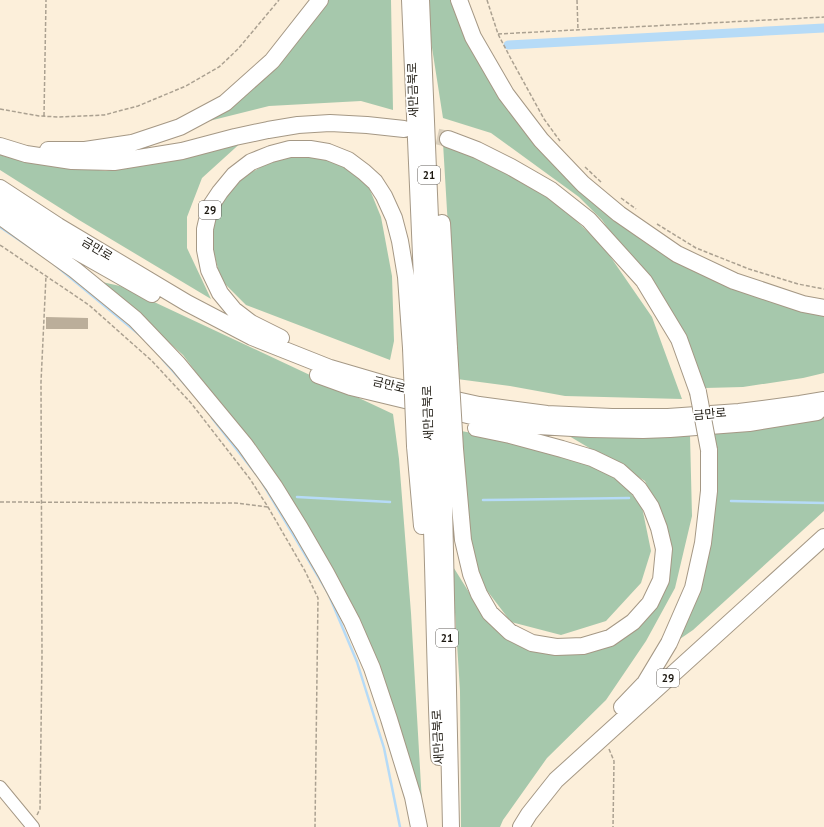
<svg xmlns="http://www.w3.org/2000/svg" width="824" height="827" font-family="'PT Sans','Noto Sans KR',sans-serif">
<style>
.green{fill:#a6c8ac}
.lines{fill:none;stroke-linecap:round;stroke-linejoin:round}
.stream{stroke:#b6dbf7;stroke-width:2.5}
.canal{stroke:#b6dbf7;stroke-width:9}
.building{fill:#bbae9a}
.highway-tunnel{stroke:#dacfbc;stroke-width:16;stroke-dasharray:16 8;stroke-linecap:butt}
.secondary-casing{stroke:#a59885;stroke-width:14}
.highway-casing{stroke:#a59885;stroke-width:18}
.path{stroke:#aba191;stroke-width:1.5;stroke-dasharray:4 2;stroke-linecap:butt}
.secondary{stroke:#fff;stroke-width:12}
.highway{stroke:#fff;stroke-width:16}
.highway-bridge-casing{stroke:#a59885;stroke-width:18;stroke-linecap:butt}
.highway-bridge{stroke:#fff;stroke-width:16}
.labels{text-anchor:middle;stroke-width:3.5;stroke-linejoin:round;paint-order:stroke}
.shield{fill:#fff;stroke:#605d58;stroke-width:1}
.shield-label{font-size:11px;font-weight:bold;fill:#1c1810}
.street-label{font-size:12px;fill:#1c1810;stroke:#fff}
</style>
<rect width="100%" height="100%" fill="#fcefda"/>
<path class="green" d="M321,0H391L393,110L361,101L269,106L197,124L237,103L252,89Z
M429,0H454L485,71L632,230L824,314V373L803,378L743,387L705,388L683,334L602,220L579,197L491,133L443,118L430,35Z
M245,139L202,178L187,217V248L211,299L79,220L0,170V155L6,157L106,171L182,158Z
M443,143L490,165L551,197L603,246L652,317L682,399L565,396L510,386L457,379Z
M310,155L338,163L368,185L381,217L392,276L394,341L390,360L246,305L221,280L212,246L215,212L240,179L275,159Z
M102,282L120,286L393,414L399,459L411,613L423,820L375,658L293,501L183,355Z
M824,415V511L693,630L674,643L709,555L716,467L712,433Z
M461,431L489,436L573,458L620,480L642,507L651,551L641,583L606,621L561,635L511,622L479,580L465,511Z
M564,433L690,435L692,516L675,588L646,641L606,700L547,758L503,820L500,827H461L460,691L452,565L485,618L530,651L576,655L615,641L662,593V519L645,481Z"/>
<g class="lines">
<path class="stream" d="M0,227L40,254
M55,265L141,336
M163,360L188,388
M212,418L260,479L328,593L357,662L384,748L400,827
M297,497L390,502
M483,500L629,498
M731,501L824,503"/>
<path class="canal" d="M508,45L824,28"/>
</g>
<path class="building" d="M46,317L88,318V329H46Z"/>
<g class="lines">
<path class="highway-tunnel" d="M414,131L448,139"/>
<g class="secondary-casing">
<path id="secondary" d="M0,787L33,827"/>
</g>
<g class="highway-casing">
<path id="highway" d="M410,0L425,349
M421,0L430,218L438,350
M459,0L473,37L506,94L541,140L583,184L619,214L677,254L734,281L803,304L824,308
M448,139L477,150L511,167L551,190L589,220L644,281L679,339L698,392
M0,146L26,154L72,161L114,162L182,151L235,137L268,130L298,125L330,123L367,125L404,129
M48,150H85L132,143L180,127L225,103L272,61L320,0
M0,188L58,226L187,303L252,337L330,368L388,385L479,405L547,414L612,417H668L739,412L800,404L824,400
M0,204L62,243L152,294
M1,217L75,270L135,319L178,364L245,445L274,486L300,528L326,573L352,622L372,668L389,719L413,797L419,827
M442,223L449,348
M281,338L251,323L234,310L220,293L209,270L205,250V229L210,207L220,192L234,175L251,162L271,154L290,149H310L328,152L348,160L364,172L375,182L384,196L394,218L400,241L406,277L411,348
M318,375L351,387L484,419L538,426L590,429L643,430L670,429L749,423L817,412
M415,446L422,526
M442,448L444,506L451,827
M429,449C434,552 434,655 439,757
M455,449L463,540L471,574L479,594L490,613L510,632L532,643L556,647L583,646L610,638L633,622L650,603L661,580L664,549L659,528L651,507L639,489L619,471L592,458L562,449L510,435L476,428
M622,707L645,683L669,643L693,588L703,543L709,491V450
M521,827L529,814L556,780L824,537"/>
</g>
<path class="path" d="M487,0L498,34L510,57L544,119L560,141
M577,0L578,30
M498,34L824,17
M0,109L39,116L59,117L104,115L138,106L186,86L219,67L238,49L279,0
M44,116L46,0
M585,167L601,182
M621,198L636,209
M657,224L696,248L749,269L798,284L824,289
M0,245L89,305L152,361L191,403L250,479L268,507L305,571L318,598L315,827
M0,502L235,503L268,507
M609,749L614,761L613,827
M37,815L40,809L42,656L41,382L46,276"/>
<use href="#secondary" class="secondary"/>
<use href="#highway" class="highway"/>
<g class="highway-bridge-casing">
<path id="highway-bridge" d="M411,348L415,446
M449,348L455,449
M425,349L429,449
M438,350L442,448
M698,392L709,450"/>
</g>
<use href="#highway-bridge" class="highway-bridge"/>
</g>
<g class="labels">
<g class="shield">
<rect x="418" y="166" width="22" height="18" rx="3"/>
<rect x="199" y="201" width="22" height="18" rx="3"/>
<rect x="436" y="629" width="22" height="18" rx="3"/>
<rect x="657" y="669" width="22" height="18" rx="3"/>
</g>
<g class="shield-label">
<text x="429" y="179">21</text>
<text x="210" y="214">29</text>
<text x="447" y="642">21</text>
<text x="668" y="682">29</text>
</g>
<g class="street-label">
<text transform="translate(413 90) rotate(-92)" y="4">새만금북로</text>
<text transform="translate(97 249) rotate(31)" y="4">금만로</text>
<text transform="translate(389 385) rotate(14)" y="4">금만로</text>
<text transform="translate(428 413) rotate(-92)" y="4">새만금북로</text>
<text transform="translate(710 414) rotate(-5)" y="4">금만로</text>
<text transform="translate(438 737) rotate(-93)" y="4">새만금북로</text>
</g>
</g>
</svg>
